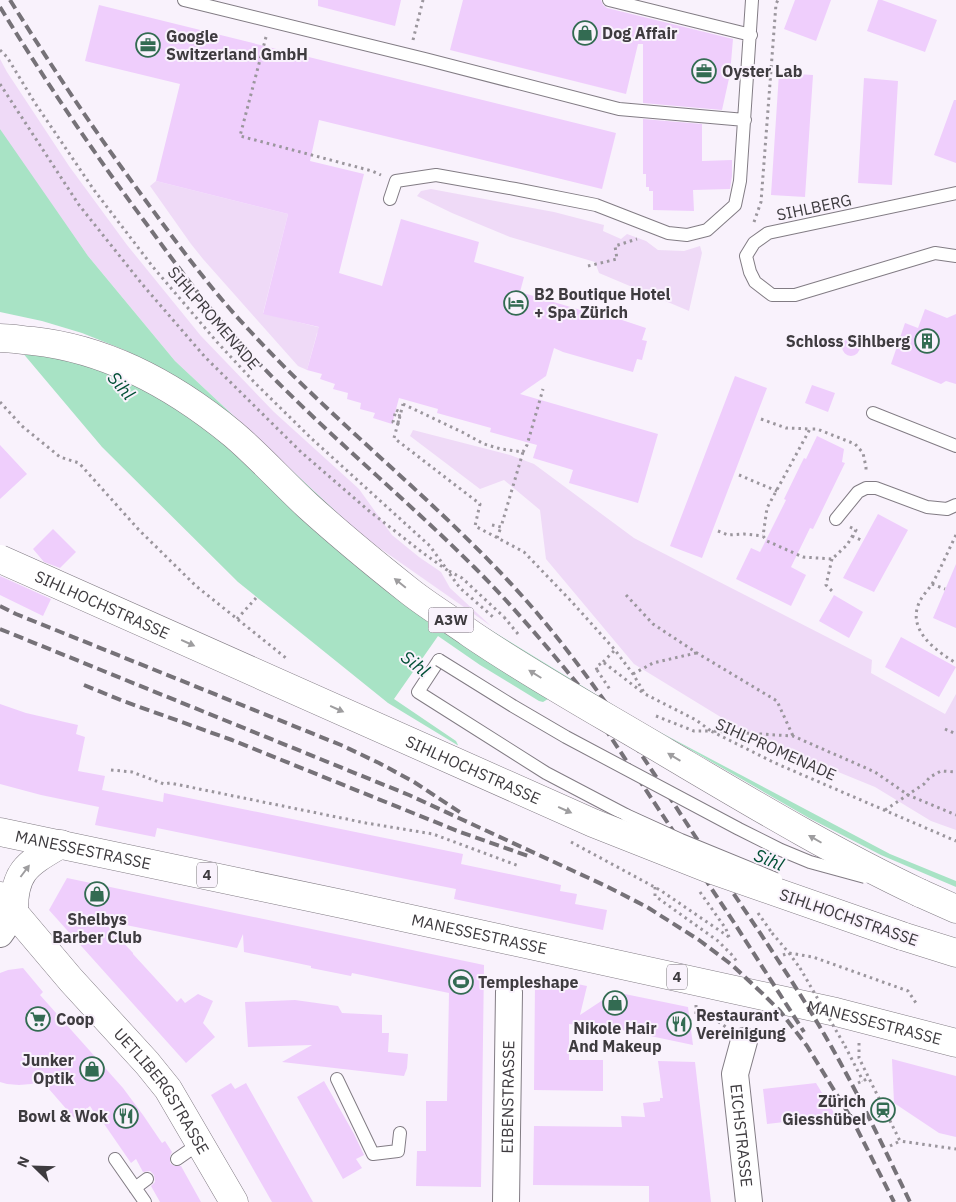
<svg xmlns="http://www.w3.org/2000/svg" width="956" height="1202" font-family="'IBM Plex Sans',sans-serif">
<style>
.green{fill:#efdaf7}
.water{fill:#a8e3c5}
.pier{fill:#f9f2fc}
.building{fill:#efcefc}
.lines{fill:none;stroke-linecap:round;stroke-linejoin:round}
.service-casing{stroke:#827c84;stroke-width:14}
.minor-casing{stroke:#827c84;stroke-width:28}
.secondary-casing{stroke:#827c84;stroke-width:29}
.primary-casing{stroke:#827c84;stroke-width:29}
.motorway-casing{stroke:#827c84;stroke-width:29}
.path{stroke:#9b969d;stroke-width:3;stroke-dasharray:2.5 4;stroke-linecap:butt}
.service{stroke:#fff;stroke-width:12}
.minor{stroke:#fff;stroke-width:26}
.secondary{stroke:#fff;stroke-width:28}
.primary{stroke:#fff;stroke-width:28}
.motorway{stroke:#fff;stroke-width:28}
.rail{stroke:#767278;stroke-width:4;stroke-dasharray:10 5;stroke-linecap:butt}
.service-bridge-casing{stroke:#827c84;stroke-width:14;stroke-linecap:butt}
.motorway-bridge-casing{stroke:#827c84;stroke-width:29;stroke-linecap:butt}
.path-bridge{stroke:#9b969d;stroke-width:3;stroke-dasharray:2.5 4;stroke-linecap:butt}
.service-bridge{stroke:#fff;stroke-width:12}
.motorway-bridge{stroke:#fff;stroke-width:28}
.oneway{fill:#9e9d9f}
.labels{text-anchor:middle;stroke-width:4;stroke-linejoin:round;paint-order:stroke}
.shield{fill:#f9f2fc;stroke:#767278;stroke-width:1}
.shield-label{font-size:15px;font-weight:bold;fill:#3e3b3f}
.poi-label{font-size:16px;font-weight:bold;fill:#3e3b3f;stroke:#f9f2fc;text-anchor:start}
.street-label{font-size:16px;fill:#3e3b3f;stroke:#f9f2fc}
.water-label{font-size:18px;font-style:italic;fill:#014f35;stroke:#f9f2fc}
</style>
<rect width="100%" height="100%" fill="#f9f2fc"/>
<path class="green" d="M0,59L7,72L69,166L127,245L201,336L274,412L359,489L392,535L419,557L441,572L450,588L491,626L361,535L175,361L88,256L5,138L0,129Z
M156,181L288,214L263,313L325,329L317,333L307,370L298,366L203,259L191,244L150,186Z
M431,189L554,212L604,225L603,231L621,239L627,234L646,241L658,250L684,251L700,246L702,253L689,311L599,273L595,262L510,237L452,213L417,196L421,191Z
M413,430L510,455L534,464L634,538L655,549L872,660L871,673L945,714L956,694V830L931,821L875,787L755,738L634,664L546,559L540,510L504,480L480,489L410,436Z"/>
<path class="water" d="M0,129L88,256L175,361L361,535L455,608L641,722L890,854L956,881V975L566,811L388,703L238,582L102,447L0,326Z"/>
<path class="pier" d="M0,312L42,321L82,333L127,351L163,370L393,560L457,608L486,628L545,666L809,818L881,855L956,887V978L771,913L727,895L565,814L456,748L458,745L456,741L394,699L438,636L480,665L539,701L543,702L548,699L229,445L148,390L0,330Z"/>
<path class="building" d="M318,0H401L395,26L318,6Z
M463,0H601L603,5L607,8L733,39L730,74L722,110L643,103V44H638L626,94L450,50Z
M795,0H831L816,41L784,29Z
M878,0H882L937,20L925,52L867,31Z
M99,5L616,133L602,189L319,120L310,161L364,174L339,273L382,286L401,219L479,242L474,262L524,277L520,292L584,311V310L607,316V315L646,328L642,340L647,341L642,360L637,359L633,372L563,352L554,348L546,376L520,394L658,434L638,503L569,483L573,470L533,458L537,445L490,432L491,428L437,413L438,409L399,398L392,424L373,418L375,413L360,409L361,403L347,399L348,393L333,389L335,384L320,379L322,374L307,370L319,327L263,314L288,214L156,181L180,84L85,61Z
M779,73L813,75L805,197L771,195Z
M864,78L898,81L892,185L858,183Z
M954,100H956V163L934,155Z
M643,119L702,124V161L732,160V176L730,189L693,190L694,211L653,210V191H649V187H646V174H643Z
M925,309L947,318L956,314V384L946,381L941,384L891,364L905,323L918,328Z
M842 347a9 9 0 1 1 18 0a9 9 0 1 1-18 0Z
M735,376L767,388L702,558L670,546Z
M812,385L835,393L828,412L805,403Z
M817,436L844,449L842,462L845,463L813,529L810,528L791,567L806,575L791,606L736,579L751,548L760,552L786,500L784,499L800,466L804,458L806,459Z
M0,445L27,474L0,499Z
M878,514L908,530L874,592L843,578Z
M53,529L76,552L60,568L44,562L33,549Z
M956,564V628L933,618Z
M0,576L51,599L43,616L0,595Z
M834,595L863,612L849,638L819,621Z
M901,637L956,667L939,697L885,667Z
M0,704L26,713L78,725L76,734L85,737L78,771L105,776L102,790L163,802L164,793L463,854L461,864L561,885L560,891L577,894L575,904L607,910L603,930L454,899L456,889L406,879L157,828L155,837L95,825L99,807L41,795L0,784Z
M67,878L484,965L481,1187L416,1186L417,1151H426V1101H447L449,993L352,973L351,976L311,968V966L244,952L243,934L237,948L102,920L133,953V954L177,1002L181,998L185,1003L198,994L213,1001L203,1023L215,1037L186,1063L49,910Z
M23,968L43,992L40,995L123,1088L143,1115L162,1143L165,1141L172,1152L170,1156V1163L174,1166H181L201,1202H160L151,1186L155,1182L154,1175L150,1171L143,1172L136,1159L131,1163L98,1115L97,1117L90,1106L75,1119L42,1081L31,1084L19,1085L7,1084L0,1082V973L8,970Z
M543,977L587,986L580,1015L615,992L688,1007L693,1045L579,1021L578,1025L569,1024V1060H603V1091L534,1090L535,983Z
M295,1000L338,1006L342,1013L382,1015V1033H389L388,1052L408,1054L407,1068L404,1076L282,1062L312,1045L248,1047L245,1002Z
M892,1059L956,1076V1137L939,1133L894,1103Z
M658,1061L695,1062L711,1202H649V1186L533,1185L534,1126L622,1127L621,1116L645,1117L643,1103L660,1101V1098H663Z
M324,1081L354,1134L364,1155L356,1159L362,1168L343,1179L297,1097Z
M231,1083L235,1089L246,1083L313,1202H272L211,1095Z
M816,1083L836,1116L767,1124L763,1089Z"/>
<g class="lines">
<g class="service-casing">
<path id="service" d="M184,0L425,59L619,109L745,120
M609,0L751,35
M956,193L768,233L754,243L746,256L750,272L755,282L772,295H795L935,253L956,256
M390,199L396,181L436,175L515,189L596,205L668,233L687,235L707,230L735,205L740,181L752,0
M873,413L956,446
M836,519L858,492L866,488H876L927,507L947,509L956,505
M439,660L418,692L546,773L626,815
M337,1079L373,1154L398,1151L400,1133
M115,1159L145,1202
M177,1159L200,1143
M135,1188L147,1179"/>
</g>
<g class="minor-casing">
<g id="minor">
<path d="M0,934L14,914"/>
<path id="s1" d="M744,1041L735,1074L749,1202"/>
<path id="s2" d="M506,1202L509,992"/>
</g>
</g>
<g class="secondary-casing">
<g id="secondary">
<path id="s3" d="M0,896L71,980L147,1063L168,1089L234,1202"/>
<path d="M14,914C13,871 27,864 61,844"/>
</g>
</g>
<g class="primary-casing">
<g id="primary">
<path id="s4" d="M0,832L347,905L836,1012L956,1043"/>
</g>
</g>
<g class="motorway-casing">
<path id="motorway" d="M920,893L956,909
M902,936L956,953"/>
</g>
<path class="path" d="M266,37L240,136L372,171L381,175
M413,40L423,0
M0,50L7,57L35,103L94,190L153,267L217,342L255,383L311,438L430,546L445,567
M0,84L79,205L142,284L205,357L301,452L368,510L423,553L447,570L460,588L493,617
M754,222L761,202L776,4L778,0
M588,266L617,259L615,246L637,239
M0,402L22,426L60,457L79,463L139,530L196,586L286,658
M403,404L462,432L484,444L501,449L523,452L527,445L543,389
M761,419L786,428L810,429
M398,423L394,438L480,504L475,526L524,552L572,602L615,650L633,674L645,694L696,720L711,731L793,736L875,772L908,795L956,815
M739,475L777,491
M492,525L501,527L523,452
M850,527L856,530L847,545L832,559L803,557L767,541L763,536L767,508L810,429H817L855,444L863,453L866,467V472
M718,531L728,535L744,534L763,536
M956,535C948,551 941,568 932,584C928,590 922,596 919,603C907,630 936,651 956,663
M852,536L861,540
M497,538L501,527H500
M832,559L826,585L833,592
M449,571L462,578L504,617
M932,584L945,589
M626,595L653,624L697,653L777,701L793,736
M237,619L256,598
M603,662L615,650
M597,670L596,667L603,662L642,692
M633,674L653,663L696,653
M656,716L694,731H711L775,763L956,841
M945,729L956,734
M111,770L132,772L164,784L170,783L366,823L433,834L519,866
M885,810L924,784L930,777L941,771L956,772
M571,842L660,890L729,937
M655,887V896L718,941L733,956L737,962
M726,929L729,937
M772,933L789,953L800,968
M783,955L789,953L813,957L908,991L916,1003
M696,1005V1014L716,1020L726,1027
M859,1043V1058L900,1141L956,1149
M845,1046L863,1081
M858,1083L869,1078
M890,1146L900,1141"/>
<use href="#service" class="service"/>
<use href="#minor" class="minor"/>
<use href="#secondary" class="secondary"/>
<use href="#primary" class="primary"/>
<use href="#motorway" class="motorway"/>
<path class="rail" d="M10,0C53,69 98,136 146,201C179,246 212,291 250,331C341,430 450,511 537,613C596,683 645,760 695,836C741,906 790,974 831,1046C860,1097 885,1150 910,1202
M0,7C46,82 95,155 148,226C175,263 202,300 232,334C305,416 391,485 469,562C527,619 577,684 629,747
M0,606L16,614L341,745L379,763L414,782L461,813
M0,629L409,795L606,886L647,907L699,940L732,965L763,994L780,1011L807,1046L853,1121
M84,685L123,701L232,740L460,832L531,857
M604,727L733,921L804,1032
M850,1115L894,1202"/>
<g class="service-bridge-casing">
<path id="service-bridge" d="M439,660L513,706L566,737L739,829L781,850L810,862L865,877
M626,815L681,840L776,879"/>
</g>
<g class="motorway-bridge-casing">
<g id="motorway-bridge">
<path d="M0,338C11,338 22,340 33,341C107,349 176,387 233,434C259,456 282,482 308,506C340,535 374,563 408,590C428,606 450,619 471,634C534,677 602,714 667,753C750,802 833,852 920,893"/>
<path id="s5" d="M0,559L593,823L707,868L902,936"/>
</g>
</g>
<path class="path-bridge" d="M398,423L400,412L396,410L393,422L398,424L403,404
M504,617L518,634
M597,670L611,691
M700,892L726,929
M758,913L772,933
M800,968L845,1046"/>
<use href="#service-bridge" class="service-bridge"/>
<use href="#motorway-bridge" class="motorway-bridge"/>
</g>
<defs><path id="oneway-solid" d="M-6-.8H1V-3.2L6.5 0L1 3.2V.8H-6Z" transform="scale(1.25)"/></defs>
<g class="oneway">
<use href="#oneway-solid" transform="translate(400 583) rotate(-141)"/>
<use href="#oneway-solid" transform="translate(188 643) rotate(24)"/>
<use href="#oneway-solid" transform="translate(535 674) rotate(-148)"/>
<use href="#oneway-solid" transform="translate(337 709) rotate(24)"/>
<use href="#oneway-solid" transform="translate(674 757) rotate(-149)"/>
<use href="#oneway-solid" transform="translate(565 810) rotate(24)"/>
<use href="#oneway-solid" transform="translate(815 839) rotate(-150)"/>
<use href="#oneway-solid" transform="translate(25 871) rotate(-53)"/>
</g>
<defs>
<g id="shop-ring" transform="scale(1.25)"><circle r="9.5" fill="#f9f2fc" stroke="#336b52" stroke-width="1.5"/><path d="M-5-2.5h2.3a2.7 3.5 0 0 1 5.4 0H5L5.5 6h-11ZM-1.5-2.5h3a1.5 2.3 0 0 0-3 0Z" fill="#336b52"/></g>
<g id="office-ring" transform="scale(1.25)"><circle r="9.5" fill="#f9f2fc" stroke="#336b52" stroke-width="1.5"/><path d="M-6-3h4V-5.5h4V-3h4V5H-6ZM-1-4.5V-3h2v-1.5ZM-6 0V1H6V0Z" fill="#336b52"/></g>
<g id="hotel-ring" transform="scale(1.25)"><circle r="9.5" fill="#f9f2fc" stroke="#336b52" stroke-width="1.5"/><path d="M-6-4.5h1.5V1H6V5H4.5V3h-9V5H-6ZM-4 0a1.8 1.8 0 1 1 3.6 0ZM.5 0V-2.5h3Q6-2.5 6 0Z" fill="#336b52"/></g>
<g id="building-ring" transform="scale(1.25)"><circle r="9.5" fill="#f9f2fc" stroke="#336b52" stroke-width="1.5"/><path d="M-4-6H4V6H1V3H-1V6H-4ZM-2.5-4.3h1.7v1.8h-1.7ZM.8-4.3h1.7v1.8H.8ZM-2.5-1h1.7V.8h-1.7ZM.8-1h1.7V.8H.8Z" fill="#336b52"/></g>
<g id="stadium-ring" transform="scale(1.25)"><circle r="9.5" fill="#f9f2fc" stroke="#336b52" stroke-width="1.5"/><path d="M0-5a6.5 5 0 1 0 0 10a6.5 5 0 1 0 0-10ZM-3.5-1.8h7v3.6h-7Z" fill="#336b52"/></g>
<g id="supermarket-ring" transform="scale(1.25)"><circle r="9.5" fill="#f9f2fc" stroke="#336b52" stroke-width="1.5"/><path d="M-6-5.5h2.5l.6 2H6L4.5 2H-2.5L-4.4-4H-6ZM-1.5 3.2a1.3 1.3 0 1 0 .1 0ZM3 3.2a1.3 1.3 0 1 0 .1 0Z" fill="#336b52"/></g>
<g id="restaurant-ring" transform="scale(1.25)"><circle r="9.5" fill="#f9f2fc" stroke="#336b52" stroke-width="1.5"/><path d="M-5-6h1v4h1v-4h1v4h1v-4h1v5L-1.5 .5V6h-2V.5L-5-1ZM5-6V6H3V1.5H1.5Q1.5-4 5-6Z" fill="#336b52"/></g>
<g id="station-ring" transform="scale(1.25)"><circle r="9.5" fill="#f9f2fc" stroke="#336b52" stroke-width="1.5"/><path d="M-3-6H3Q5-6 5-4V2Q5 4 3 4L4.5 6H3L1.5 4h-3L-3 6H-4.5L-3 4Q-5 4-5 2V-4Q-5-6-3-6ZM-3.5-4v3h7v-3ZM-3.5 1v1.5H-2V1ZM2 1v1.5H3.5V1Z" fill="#336b52"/></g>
</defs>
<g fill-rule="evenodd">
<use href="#shop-ring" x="585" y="33"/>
<use href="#office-ring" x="148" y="45"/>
<use href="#office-ring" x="704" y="71"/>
<use href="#hotel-ring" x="516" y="303"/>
<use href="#building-ring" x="927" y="341"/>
<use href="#shop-ring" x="97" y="894"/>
<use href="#stadium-ring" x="461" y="982"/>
<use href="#shop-ring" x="615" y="1003"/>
<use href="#supermarket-ring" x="38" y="1019"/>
<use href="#restaurant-ring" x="679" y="1024"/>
<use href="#shop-ring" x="92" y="1069"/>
<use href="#station-ring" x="883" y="1110"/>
<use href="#restaurant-ring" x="126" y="1116"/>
</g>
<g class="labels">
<g class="shield">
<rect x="428.5" y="607.5" width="45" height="25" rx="4"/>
<rect x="197" y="862.5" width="20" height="25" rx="4"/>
<rect x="667" y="964.5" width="20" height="25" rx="4"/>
</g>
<g class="shield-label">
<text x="451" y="625">A3W</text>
<text x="207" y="880">4</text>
<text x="677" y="982">4</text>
</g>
<g class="poi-label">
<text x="602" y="39">Dog Affair</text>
<text x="166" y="42">Google<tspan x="166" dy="18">Switzerland GmbH</tspan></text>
<text x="722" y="77">Oyster Lab</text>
<text x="534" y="300">B2 Boutique Hotel<tspan x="534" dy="18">+ Spa Zürich</tspan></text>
<text x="910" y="347" text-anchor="end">Schloss Sihlberg</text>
<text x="97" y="925" text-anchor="middle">Shelbys<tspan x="97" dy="18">Barber Club</tspan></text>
<text x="478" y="988">Templeshape</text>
<text x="696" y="1021">Restaurant<tspan x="696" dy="18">Vereinigung</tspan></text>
<text x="56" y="1025">Coop</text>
<text x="615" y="1034" text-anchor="middle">Nikole Hair<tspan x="615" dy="18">And Makeup</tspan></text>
<text x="74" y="1066" text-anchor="end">Junker<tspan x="74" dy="18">Optik</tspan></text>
<text x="866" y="1107" text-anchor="end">Zürich<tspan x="866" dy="18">Giesshübel</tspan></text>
<text x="108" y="1122" text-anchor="end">Bowl &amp; Wok</text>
</g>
<g class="street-label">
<text transform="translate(814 207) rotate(-12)" y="6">SIHLBERG</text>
<text transform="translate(214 318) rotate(49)" y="6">SIHLPROMENADE</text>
<text dy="6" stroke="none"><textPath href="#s5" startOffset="112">SIHLHOCHSTRASSE</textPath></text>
<text transform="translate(776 749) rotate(24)" y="6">SIHLPROMENADE</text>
<text dy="6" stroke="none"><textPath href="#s5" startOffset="518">SIHLHOCHSTRASSE</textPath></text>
<text dy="6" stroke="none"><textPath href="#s4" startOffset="85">MANESSESTRASSE</textPath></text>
<text transform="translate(849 917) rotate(19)" y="6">SIHLHOCHSTRASSE</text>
<text dy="6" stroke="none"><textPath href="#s4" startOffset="490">MANESSESTRASSE</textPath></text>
<text dy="6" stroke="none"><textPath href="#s4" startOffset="895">MANESSESTRASSE</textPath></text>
<text dy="6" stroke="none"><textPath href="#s3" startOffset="254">UETLIBERGSTRASSE</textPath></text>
<text dy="6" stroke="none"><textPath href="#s2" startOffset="105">EIBENSTRASSE</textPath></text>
<text dy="6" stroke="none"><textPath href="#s1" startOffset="96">EICHSTRASSE</textPath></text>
</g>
<g class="water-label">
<text transform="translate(121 386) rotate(49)" y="6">Sihl</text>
<text transform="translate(415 664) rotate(38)" y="6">Sihl</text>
<text transform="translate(769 860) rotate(22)" y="6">Sihl</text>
</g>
</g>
<g transform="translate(35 1167) rotate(293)" stroke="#f9f2fc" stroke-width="4" paint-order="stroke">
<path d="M0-4L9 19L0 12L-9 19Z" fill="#3e3b3f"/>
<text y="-8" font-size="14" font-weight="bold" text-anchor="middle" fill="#3e3b3f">N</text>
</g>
</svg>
